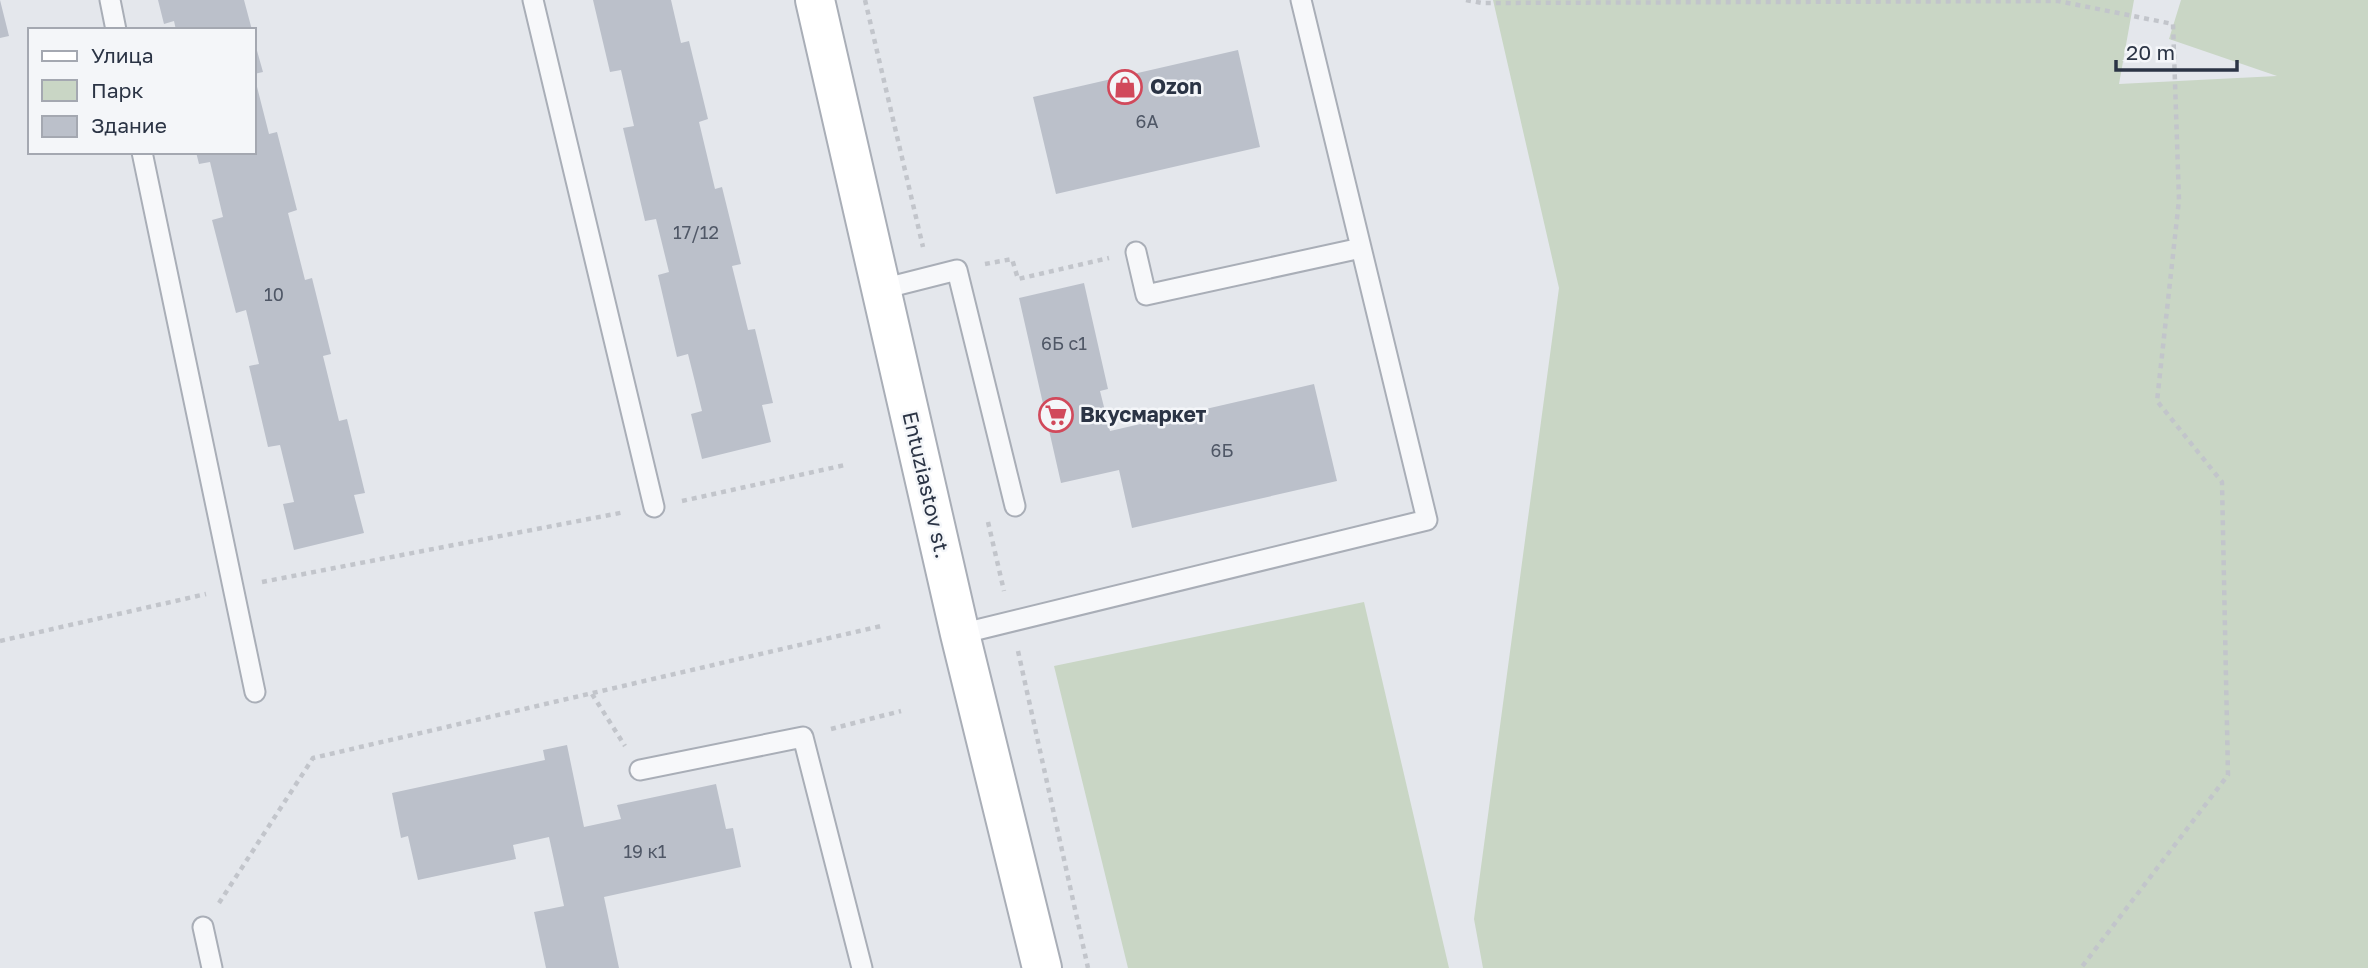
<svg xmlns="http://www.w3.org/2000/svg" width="2368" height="968" font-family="'Golos Text',sans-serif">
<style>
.green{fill:#c9d6c5}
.building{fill:#bbc0ca}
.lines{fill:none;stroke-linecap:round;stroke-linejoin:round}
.lane-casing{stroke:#a9aeb7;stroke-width:23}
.secondary-casing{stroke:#a9aeb7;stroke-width:42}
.path{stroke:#c2c5cb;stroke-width:4.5;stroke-dasharray:5 5;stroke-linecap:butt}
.lane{stroke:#f7f8fa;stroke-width:19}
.secondary{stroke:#fff;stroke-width:38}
.labels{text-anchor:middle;stroke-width:5;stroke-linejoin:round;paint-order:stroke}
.number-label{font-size:18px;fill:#4f5766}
.poi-label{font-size:21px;font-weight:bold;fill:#2b3445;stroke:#f4f6f9;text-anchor:start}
.street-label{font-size:21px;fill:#2b3445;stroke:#f4f6f9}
</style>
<rect width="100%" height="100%" fill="#e4e7ec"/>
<path class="green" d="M1493,0H2134L2119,84L2277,76L2169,39L2181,0H2368V968H1483L1474,919L1559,288Z
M1364,602L1449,968H1128L1054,666Z"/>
<path class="building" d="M0,0L9,36L0,38Z
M158,0H244L252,30H176L174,21L164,24Z
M593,0H671L681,43L689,41L708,119L699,122L715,189L722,187L741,264L732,266L748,330L755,329L773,403L762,405L771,442L702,459L691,414L702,411L695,382L688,354L677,357L658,275L669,272L656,219L645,221L623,128L634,126L621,70L610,72Z
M254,40L263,72L254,74Z
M1238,50L1260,147L1056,194L1033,97Z
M254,75L269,134L277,132L297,210L288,213L305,280L312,278L331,354L323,356L339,421L347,419L365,493L354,495L364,533L294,550L283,504L294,502L280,445L268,447L249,366L259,364L246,310L236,313L212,220L223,217L210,162L199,164L196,152H254Z
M1084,283L1108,389L1100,391L1110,431L1314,384L1337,481L1132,528L1119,470L1061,483L1019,298Z
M567,745L584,827L621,819L617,805L716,784L726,829L733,828L741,867L604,897L619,968H546L534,912L564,906L549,837L513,845L516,859L418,880L408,836L401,838L392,793L545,760L543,750Z"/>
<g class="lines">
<g class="lane-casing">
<path id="lane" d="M110,0L116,30
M533,0L654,507
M142,152L255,692
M1136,252L1146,295L1361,248
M882,289L957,270L1015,506
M960,634L1427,520L1301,0
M640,770L803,737L862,968
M203,927L212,968"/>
</g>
<g class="secondary-casing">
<path id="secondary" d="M815,0L960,634L1042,968"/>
</g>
<path class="path" d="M865,0L923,247
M1466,0L1482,3L2058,1L2173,24L2179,200L2157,401L2222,482L2228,775L2081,968
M985,264L1012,259L1018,279L1109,258
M682,501L845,465
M988,522L1004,591
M262,582L625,512
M0,641L206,594
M1018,651L1088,968
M592,694L625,746
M831,729L901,711
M219,903L313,758L881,626"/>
<use href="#lane" class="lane"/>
<use href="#secondary" class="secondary"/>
</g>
<defs>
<g id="shop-ring" transform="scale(1.75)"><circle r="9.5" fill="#f4f6f9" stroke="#d1495b" stroke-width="1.5"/><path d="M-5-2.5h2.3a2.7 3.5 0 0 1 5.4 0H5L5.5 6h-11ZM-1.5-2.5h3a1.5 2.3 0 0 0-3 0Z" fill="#d1495b"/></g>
<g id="supermarket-ring" transform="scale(1.75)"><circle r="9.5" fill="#f4f6f9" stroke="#d1495b" stroke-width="1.5"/><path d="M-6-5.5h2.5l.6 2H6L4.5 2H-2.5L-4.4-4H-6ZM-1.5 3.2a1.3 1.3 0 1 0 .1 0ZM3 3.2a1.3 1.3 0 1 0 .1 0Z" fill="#d1495b"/></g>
</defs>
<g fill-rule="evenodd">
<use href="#shop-ring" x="1125" y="87"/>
<use href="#supermarket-ring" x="1056" y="415"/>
</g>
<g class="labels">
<g class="number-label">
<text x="1147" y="128">6А</text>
<text x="696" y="239">17/12</text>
<text x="274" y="301">10</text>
<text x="1064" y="350">6Б с1</text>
<text x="1222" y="457">6Б</text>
<text x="645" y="858">19 к1</text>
</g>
<g class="poi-label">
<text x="1150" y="94">Ozon</text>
<text x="1080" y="422">Вкусмаркет</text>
</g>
<g class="street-label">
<text transform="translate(926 485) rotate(77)" y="7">Entuziastov st.</text>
</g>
</g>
<rect x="28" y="28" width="228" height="126" fill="#f4f6f9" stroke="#a4a8b1" stroke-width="2"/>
<rect x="42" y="51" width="35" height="10" fill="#ffffff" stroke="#a4a8b1" stroke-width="2"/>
<text x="91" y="63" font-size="21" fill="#2b3445">Улица</text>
<rect x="42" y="80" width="35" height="21" fill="#c9d6c5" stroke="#a4a8b1" stroke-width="2"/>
<text x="91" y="98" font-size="21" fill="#2b3445">Парк</text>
<rect x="42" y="116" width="35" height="21" fill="#bbc0ca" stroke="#a4a8b1" stroke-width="2"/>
<text x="91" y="133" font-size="21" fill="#2b3445">Здание</text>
<path d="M2116 60v10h121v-10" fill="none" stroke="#2b3445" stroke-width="3.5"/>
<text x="2126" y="60" font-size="21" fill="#2b3445" stroke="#f4f6f9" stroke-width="5" paint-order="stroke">20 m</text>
</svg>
